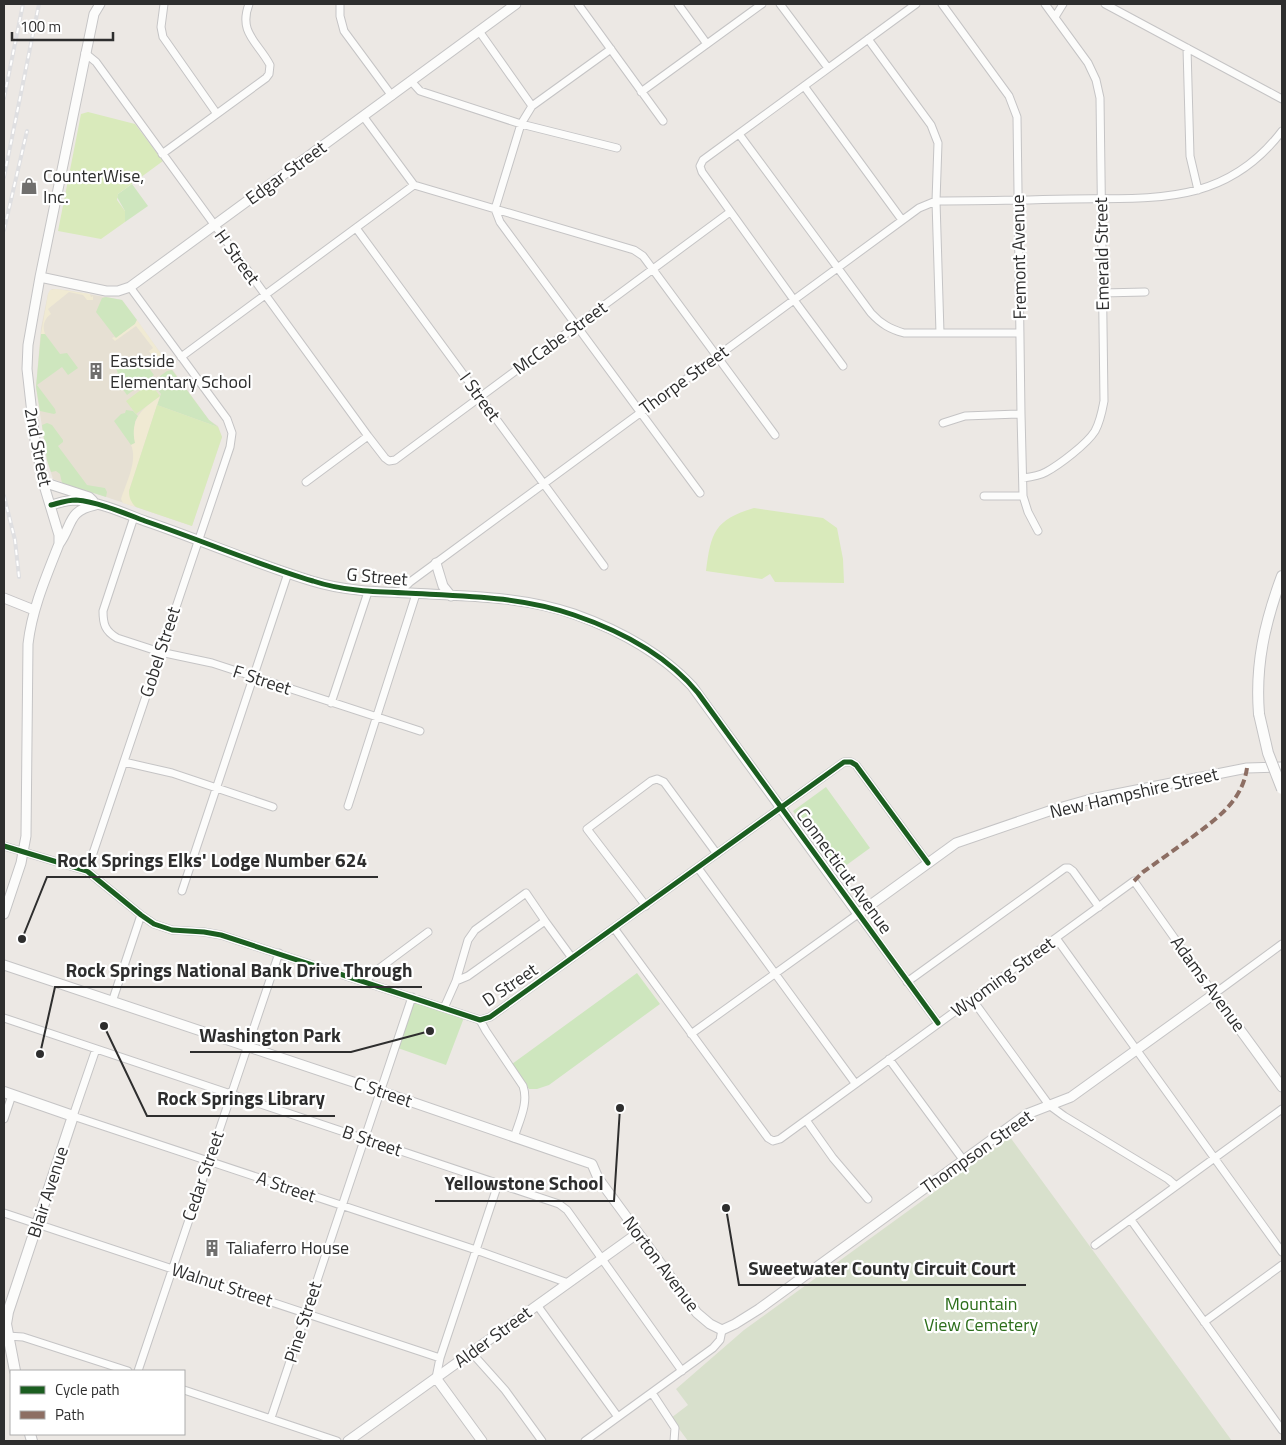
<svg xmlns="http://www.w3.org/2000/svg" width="1286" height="1445" font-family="'Titillium Web',sans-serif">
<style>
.education{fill:#e6e0d3}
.green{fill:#cee6be}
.sand{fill:#f0ead3}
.cemetery{fill:#d8e0cc}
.pitch{fill:#d9eabb}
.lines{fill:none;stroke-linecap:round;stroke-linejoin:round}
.minor-casing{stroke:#c5c4c5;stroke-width:9}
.tertiary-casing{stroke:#c5c4c5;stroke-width:11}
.secondary-casing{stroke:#c5c4c5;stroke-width:12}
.minor{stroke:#fcfcfb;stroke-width:7}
.tertiary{stroke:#fcfcfb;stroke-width:9}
.secondary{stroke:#fcfcfb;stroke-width:10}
.rail-casing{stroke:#dfdfe1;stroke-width:4}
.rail{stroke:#fff;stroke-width:2;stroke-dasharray:5.5;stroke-linecap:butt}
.secondary-bridge-casing{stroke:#c5c4c5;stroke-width:12;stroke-linecap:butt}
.secondary-bridge{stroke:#fcfcfb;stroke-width:10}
.quiet{stroke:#8d6e63;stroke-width:4;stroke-dasharray:8 4;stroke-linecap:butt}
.cycleway-casing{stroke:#fff;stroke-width:8}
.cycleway{stroke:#1b5e20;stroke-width:5}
.labels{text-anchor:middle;stroke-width:4.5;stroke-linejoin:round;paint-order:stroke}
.street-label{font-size:18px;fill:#2e2e2e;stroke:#fff}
.poi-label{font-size:18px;fill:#2e2e2e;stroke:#fff;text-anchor:start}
.park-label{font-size:18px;fill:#2c6e1b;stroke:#fff}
.leader{fill:none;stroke:#2e2e2e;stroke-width:2}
.callout-dot{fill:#2e2e2e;stroke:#fff;stroke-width:2}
.callout-label{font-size:19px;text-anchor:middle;font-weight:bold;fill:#2e2e2e;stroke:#fff;stroke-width:4.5;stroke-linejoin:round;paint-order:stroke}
</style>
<rect width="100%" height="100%" fill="#ece8e4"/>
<path class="education" d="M52,289L66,290L122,300L209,420L218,426L222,437L192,526L53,479L47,460L36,387L41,328L48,294Z"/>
<path class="green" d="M132,184L148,206L125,222V211L117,197L118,194Z
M106,297L122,300L137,320L135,324L116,338L96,312L102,298Z
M41,334H45L60,354L67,353L78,368L68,375L62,367L37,385L55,409L56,413L54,414L40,411L36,387Z
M140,356L154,375L127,395L113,376L118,373L116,369L130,358L132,361Z
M172,370L209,420L218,427L157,405L161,394L152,382L167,371Z
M126,410L133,411L138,416L135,422V443L131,445L114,421L121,414L125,413Z
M47,423L52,425L63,440V442L58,446L87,485L105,488L107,492L106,497L62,483L60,474L56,471L51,472L47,460L42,425Z
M826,787L870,848L837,872L793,811Z
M637,973L660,1004L549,1085L537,1089H529L512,1064Z
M412,997L465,1015L446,1065L395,1047Z"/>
<path class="sand" d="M56,289L90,294L91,297L93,296V300H87L83,295L69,292L48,309L51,314C44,319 42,326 45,334H41L48,294L50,290Z
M137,320L166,361L165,367L162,370L149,351L153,348L136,326L115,341L112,338L114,337L116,338L135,324Z
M160,396L129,491L133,504L136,507L123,503L121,499C126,483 138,461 131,445L135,443C130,418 142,409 160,396Z"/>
<path class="cemetery" d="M1010,1137L1232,1441H688L671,1418L688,1405L676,1389L744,1330Z"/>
<path class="pitch" d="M88,112L135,124L163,161L118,194L117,200L125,211V222L101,239L58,231L81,114Z
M150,383L160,396L136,414L126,401Z
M157,405L218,427L222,437L192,526L136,507C131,502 129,498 129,491Z
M754,508L823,518L837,528L843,559L844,583L775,582L770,574L762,579L706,571C711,533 714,520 754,508Z"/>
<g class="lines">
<g class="minor-casing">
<path id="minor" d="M164,4L161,27L163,37L217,114
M340,4V16L344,31L392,96
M578,4L663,121
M678,4L707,44
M780,4L828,68
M942,4L1009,96L1017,117L1021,414L1023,496L1028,512L1038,531
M1105,4L1282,99
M1055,17L1063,4
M479,31L532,106
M868,39L931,125L938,143L936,201L940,333
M1187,48L1190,156L1198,190
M611,49L532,106L521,124L495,209L500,222L700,493
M85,53L96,62L368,436L385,458L389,461L395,460L730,212
M411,81L420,91L521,124L617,148
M804,86L902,220
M641,92L762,4
M363,116L414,185L634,250L643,256L775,435
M739,134L871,313C881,324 890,329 904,333H1020
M162,154L266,78L269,74L270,65C258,42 238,33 249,4
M356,228L604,566
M1102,293L1145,292
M181,357L414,185
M843,366L794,300L702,172L700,166L703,160L916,4
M943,423L965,416L1021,414
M1023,478C1031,477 1039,476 1046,472C1059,465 1087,444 1095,431C1100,422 1102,412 1104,401L1100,98L1096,80L1088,63L1045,4
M306,482L368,436
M984,496H1023
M134,517L103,611C103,624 105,631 117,638L160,652L212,663L420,731
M399,593L410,582L919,208L936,201C981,201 1027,200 1072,199C1156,198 1226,205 1282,131
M331,703L368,592
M124,762L172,773L273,807
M348,806L416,594
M4,846L87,871L141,915L154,924L172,930L204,932L221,935L480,1020L490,1017L844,762H851L856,765L928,863
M698,868L855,1083
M87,871L230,447L232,433L227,419L130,287
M182,891L288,573
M646,906L587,829L651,781L657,779L664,782L717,854
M545,921L526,893L475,930L468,940L456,981L468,976L545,921L572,958
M614,928L768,1138L773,1141L780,1139L1134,881L1214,994L1282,944
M1056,938L1282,1252
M365,982L373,973L428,932
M907,982L1065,868H1069L1073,871L1099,907
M972,999L1049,1105L1064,1116L1168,1179L1176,1186
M112,1002L141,915
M444,1008L456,981
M4,1018L559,1204L567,1210L682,1371
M480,1020L486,1031L523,1086C529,1103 519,1121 514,1138
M691,1034L858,914L938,1023
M96,1049L73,1116L476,1250L568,1283
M889,1059L964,1161
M4,1119L12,1095
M806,1120L833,1158L868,1199
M4,1213L440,1358
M1131,1220L1282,1430
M1095,1245L1282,1109
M537,1305L618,1417
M1204,1322L1282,1265
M7,1336L23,1337L128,1371
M471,1352L505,1390L542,1441
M138,1371L279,953
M436,1378L440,1358L498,1184
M184,1390L337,1441
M652,1393L675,1428L674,1441
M271,1418L412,997
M585,1441L713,1348L720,1340L722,1330"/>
</g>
<g class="tertiary-casing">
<path id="tertiary" d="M40,277L106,291H118L130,287L516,4
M43,482L89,497L93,501
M51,505C59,503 67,500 76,500C99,502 124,513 145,521C201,540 256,564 312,581C344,591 377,592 410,593C465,596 522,596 574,614C619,630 660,652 692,686L858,914L956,843L1052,810L1091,799L1247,768L1282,767
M59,544C73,525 67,511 95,505
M436,563L443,586L451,596
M4,598L34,610
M4,914L21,863L26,836L28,644C32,609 46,577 59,544V535L43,482L35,440L27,369L28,345L40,277L94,14L100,4
M4,965L380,1091L592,1164L598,1178L697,1313L710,1324L722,1330L735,1324L759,1309L1027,1114L1071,1097L1214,994L1282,1087
M436,1378L482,1441
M348,1441L638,1233"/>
</g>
<g class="secondary-casing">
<path id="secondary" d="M1259,714C1255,664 1265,622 1282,576
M4,1092L73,1116L8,1312L6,1324L15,1371
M30,1434L32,1441"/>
</g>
<use href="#minor" class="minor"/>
<use href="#tertiary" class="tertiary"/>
<use href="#secondary" class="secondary"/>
<g class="rail-casing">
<path id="rail" d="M4,98L23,4
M4,177L39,4
M4,230L27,131
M4,496L15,540L19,577"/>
</g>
<use href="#rail" class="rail"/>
<g class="secondary-bridge-casing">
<path id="secondary-bridge" d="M1259,714L1268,753L1282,789"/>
</g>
<use href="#secondary-bridge" class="secondary-bridge"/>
<path class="quiet" d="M1134,881L1143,872C1159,861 1175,849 1191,838C1216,819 1242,802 1247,768"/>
<g class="cycleway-casing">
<path id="cycleway" d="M51,505C59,503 67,500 76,500C99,502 124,513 145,521C201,540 256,564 313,581C343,591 375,592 406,593C462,596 521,596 574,615C621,631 666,654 698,693L938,1023
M4,846L87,871L141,915L154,924L172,930L204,932L221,935L480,1020L490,1017L844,762H851L856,765L928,863"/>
</g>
<use href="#cycleway" class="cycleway"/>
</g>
<defs>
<g id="shop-bare" transform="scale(1.35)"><path d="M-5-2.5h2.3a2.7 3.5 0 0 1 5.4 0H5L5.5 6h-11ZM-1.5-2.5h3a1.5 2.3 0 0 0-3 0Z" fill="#706f6e" stroke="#fff" stroke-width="2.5" paint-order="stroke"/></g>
<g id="building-bare" transform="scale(1.35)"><path d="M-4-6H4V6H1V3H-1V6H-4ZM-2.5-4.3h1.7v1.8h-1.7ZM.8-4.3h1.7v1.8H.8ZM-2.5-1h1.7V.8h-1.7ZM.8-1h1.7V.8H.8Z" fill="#706f6e" stroke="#fff" stroke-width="2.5" paint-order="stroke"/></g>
</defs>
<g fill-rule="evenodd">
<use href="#shop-bare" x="29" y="186"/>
<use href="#building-bare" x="96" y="371"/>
<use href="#building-bare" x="212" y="1248"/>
</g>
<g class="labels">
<g class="street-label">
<text transform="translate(286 173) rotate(-36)" y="6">Edgar Street</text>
<text transform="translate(1102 254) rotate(-91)" y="6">Emerald Street</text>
<text transform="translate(237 257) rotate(54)" y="6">H Street</text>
<text transform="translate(1019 257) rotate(-91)" y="6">Fremont Avenue</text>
<text transform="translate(560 338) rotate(-36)" y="6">McCabe Street</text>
<text transform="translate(684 380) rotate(-36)" y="6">Thorpe Street</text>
<text transform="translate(480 397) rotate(54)" y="6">I Street</text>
<text transform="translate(38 447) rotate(79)" y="6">2nd Street</text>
<text transform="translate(377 577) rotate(5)" y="6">G Street</text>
<text transform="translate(160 652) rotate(-72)" y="6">Gobel Street</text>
<text transform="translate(262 680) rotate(18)" y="6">F Street</text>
<text transform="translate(1134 793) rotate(-13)" y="6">New Hampshire Street</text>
<text transform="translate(844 871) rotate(54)" y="6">Connecticut Avenue</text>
<text transform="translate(1003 977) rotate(-36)" y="6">Wyoming Street</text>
<text transform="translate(1208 984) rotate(54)" y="6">Adams Avenue</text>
<text transform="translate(510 985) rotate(-34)" y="6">D Street</text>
<text transform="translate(383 1092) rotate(19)" y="6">C Street</text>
<text transform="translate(372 1141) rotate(19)" y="6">B Street</text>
<text transform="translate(977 1152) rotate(-35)" y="6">Thompson Street</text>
<text transform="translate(203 1176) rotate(-71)" y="6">Cedar Street</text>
<text transform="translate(286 1187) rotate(19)" y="6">A Street</text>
<text transform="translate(48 1192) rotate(-72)" y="6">Blair Avenue</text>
<text transform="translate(661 1264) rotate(53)" y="6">Norton Avenue</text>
<text transform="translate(222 1285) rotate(18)" y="6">Walnut Street</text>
<text transform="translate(303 1322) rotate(-72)" y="6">Pine Street</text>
<text transform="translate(493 1337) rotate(-36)" y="6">Alder Street</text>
</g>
<g class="poi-label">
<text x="43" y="182">CounterWise,<tspan x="43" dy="21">Inc.</tspan></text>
<text x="110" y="367">Eastside<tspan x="110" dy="21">Elementary School</tspan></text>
<text x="226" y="1254">Taliaferro House</text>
</g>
<g class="park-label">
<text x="981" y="1310">Mountain<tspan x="981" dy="21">View Cemetery</tspan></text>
</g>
</g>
<path class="leader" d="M22 939L47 877H378M40 1054L55 987H422M430 1031L351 1052H190M104 1026L147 1116H335M620 1108L614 1201H435M726 1208L739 1285H1026"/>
<g class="callout-dot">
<circle cx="22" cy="939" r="5"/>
<circle cx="40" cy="1054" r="5"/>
<circle cx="430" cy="1031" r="5"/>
<circle cx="104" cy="1026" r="5"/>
<circle cx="620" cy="1108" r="5"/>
<circle cx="726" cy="1208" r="5"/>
</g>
<g class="callout-label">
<text x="212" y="867">Rock Springs Elks' Lodge Number 624</text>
<text x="239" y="977">Rock Springs National Bank Drive Through</text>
<text x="270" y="1042">Washington Park</text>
<text x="241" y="1105">Rock Springs Library</text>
<text x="524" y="1190">Yellowstone School</text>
<text x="882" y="1275">Sweetwater County Circuit Court</text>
</g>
<rect width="1286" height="1445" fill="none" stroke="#2e2e2e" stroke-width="10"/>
<rect x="10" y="1370" width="175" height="65" fill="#ffffff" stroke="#ababab"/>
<rect x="20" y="1386" width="25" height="8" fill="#1b5e20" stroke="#ababab"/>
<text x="55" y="1395" font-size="15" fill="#2e2e2e">Cycle path</text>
<rect x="20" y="1411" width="25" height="8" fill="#8d6e63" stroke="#ababab"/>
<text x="55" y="1420" font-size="15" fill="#2e2e2e">Path</text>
<path d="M12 32v8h101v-8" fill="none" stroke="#2e2e2e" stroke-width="2.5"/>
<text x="20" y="32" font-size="15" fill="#2e2e2e" stroke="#ffffff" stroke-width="4" paint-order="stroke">100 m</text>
</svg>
